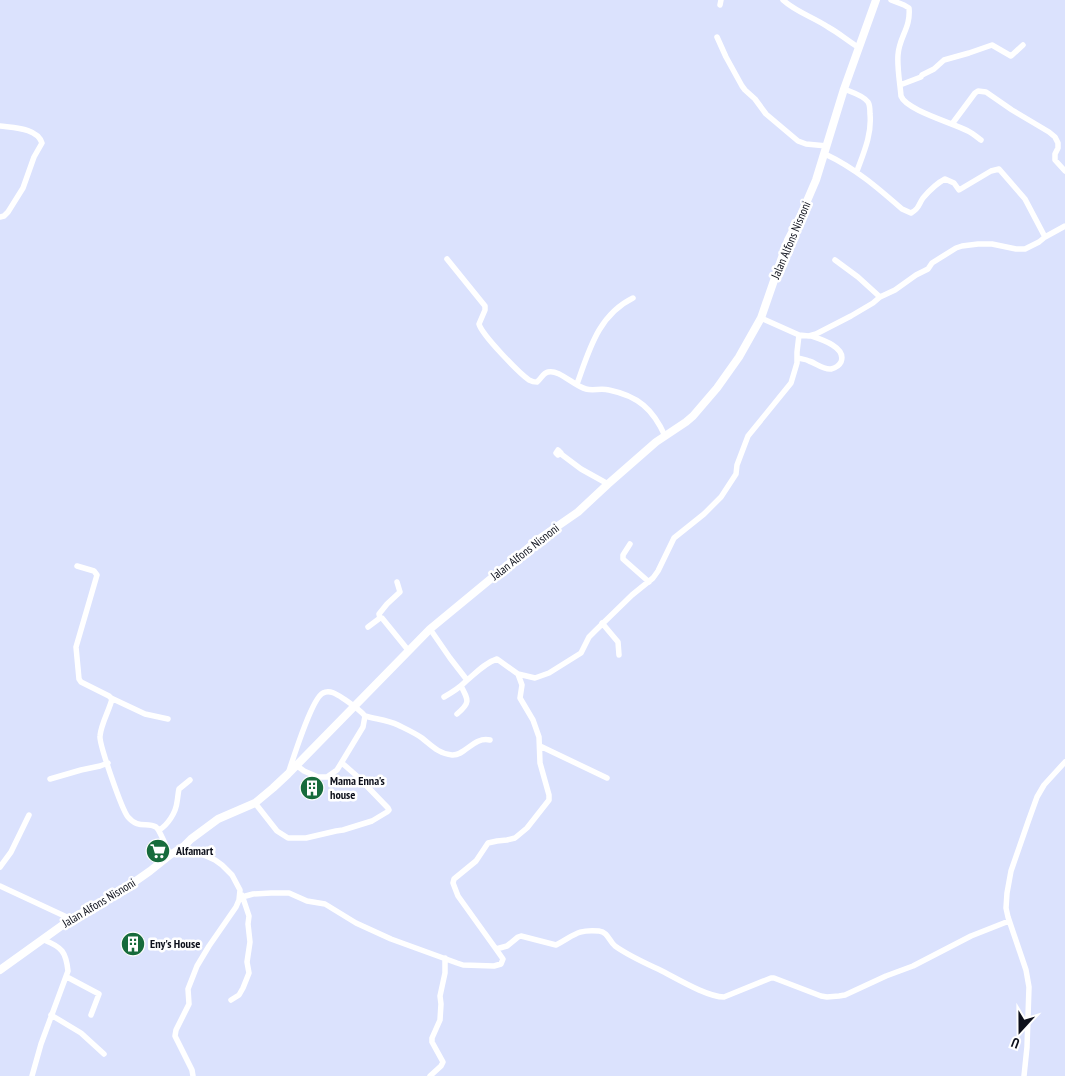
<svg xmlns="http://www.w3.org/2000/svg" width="1065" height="1076" font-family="'PT Sans Narrow',sans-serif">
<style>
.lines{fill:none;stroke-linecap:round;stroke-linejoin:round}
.minor{stroke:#fff;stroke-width:5.5}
.major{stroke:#fff;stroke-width:8}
.labels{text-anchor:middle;stroke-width:5;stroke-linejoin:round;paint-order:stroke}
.street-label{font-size:12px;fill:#0d101b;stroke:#fff}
.poi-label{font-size:12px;font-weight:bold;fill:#0d101b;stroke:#fff;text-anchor:start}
</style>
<rect width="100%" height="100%" fill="#dbe2fd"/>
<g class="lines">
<path class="minor" d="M783,0C796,12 813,17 828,27C839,33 848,41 858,47
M891,0L904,5L909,8C911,28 899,37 898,55C897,68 900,83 901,96C906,110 953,123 968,131C972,133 977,137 981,140
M720,5L721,0
M717,37L726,57L742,86L745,90L755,99L766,114L798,141L806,144L827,146
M900,85L921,77L922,75L934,69L944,60L969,53L992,45L1011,56L1023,45
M844,89C851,92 863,95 868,102C870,105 870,110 870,114C872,134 864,152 857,171
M952,124L975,93L978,91L986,92L1012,110L1049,132L1055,137L1058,143V148L1055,154V160L1065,171
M0,126C14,128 37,128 42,143L34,157L23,188L8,212L4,216L0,217
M825,154C855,168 878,188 902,209L911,213C920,208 918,205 923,198C929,191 937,183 945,179L954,183L959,190L991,171L999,169L1025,199L1045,237
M447,259L485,306V310L479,324C482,335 519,373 529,380C533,382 533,382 537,382C541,379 543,373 548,372C559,369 574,386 586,389C593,391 601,388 609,390C638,396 653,409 665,436
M835,260L858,277L880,297
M761,318L799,335L809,336L816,334L851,316L873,303L880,297L895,290L916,275L928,269L932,263L956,248L962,246L978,244H992L1016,249H1025L1039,242L1045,237L1065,226
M798,358C801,359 806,359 809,361C816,363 823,370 831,369C835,368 839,366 841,362C847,347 820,339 811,336
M577,384C589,351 598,315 633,298
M558,450L561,453L558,455L556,453Z
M561,454L581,469L608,484
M630,544L623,555V559L649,582
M77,566L94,571L97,575L76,647L79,679L81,682L109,696L112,699C109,711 101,724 100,736C99,744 122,810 128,817C138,829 147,822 156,827C160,830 167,849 170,855
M380,618L379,614L387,604L400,592L397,582
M602,623L618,642L619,655
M368,627L380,618H382L408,650
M430,629L450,658L467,680
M518,674L522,685L520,698L533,720L539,737L540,763L549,795V800L527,828L515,838L507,840L497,841L488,843L476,861L454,879L453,883L458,896L496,949L507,946L518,937L521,936L556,945C574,936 576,929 599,931C608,932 609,941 615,946C629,956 645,963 660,970C676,978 707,997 724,997L771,978H774L821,996L827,997L839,996L845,995L886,976L913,966L971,936L1009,921
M444,697C451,693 458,689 464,683C474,675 484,663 497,659L518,674L535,678L549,673L581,653L589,637L595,631L632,595L653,578L658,571L674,538L704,514L721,497L736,474L737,465L748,436L791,383L797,363V352L799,335
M111,698L145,714L168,719
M457,714C470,703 469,701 461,686
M365,716C375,719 388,720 398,725C406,729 415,733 422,738C431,745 439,754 452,755C465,756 474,736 490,740
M540,746L607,778
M288,774C293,759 312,698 323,693C330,689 338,695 344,699C351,704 359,709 365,716L363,727L337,770L327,777H318L304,771L296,765
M50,779L81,770L100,766L108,763
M255,803L277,831L288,838H306L336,831L343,830L372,821L387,812L389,810L388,808L358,777L342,763
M159,830C168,825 176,812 177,802C178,797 178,793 179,789L190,780
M184,846L215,860L222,865L232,875L240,890L239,900L236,907L209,946L197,966L188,989L189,1004L176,1030L175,1036L192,1070L193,1076
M0,867L11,852L29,815
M0,886L71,919
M242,897L253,894L271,893H289L307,901L325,904L356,923L391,939L457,963L463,965L494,966L501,964L503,959L496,949
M67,977L99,994L91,1015
M231,1000L239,995L243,988L249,973L247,962L250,942L248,924L249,916L242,895
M51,1015L81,1033L104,1054
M32,1076L41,1044L68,971C66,952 62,947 44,940
M430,1076L441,1066L443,1062L432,1042V1038L440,1020L441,1004L440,996L445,973V958
M1024,1076L1027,1047L1029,987L1026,970L1008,917L1006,908L1007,893L1011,871L1028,822L1037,797L1044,785L1065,762"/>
<path class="major" d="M0,970L71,919L123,890L150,871L170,855L184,846L191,839L218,819L255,803L273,788L288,774L430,629L539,539L578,512L608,484L656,442L686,422L693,416L717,388L739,357L761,318L788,240L801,215L816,180L844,89L876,0"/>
</g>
<defs>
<g id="building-disc" transform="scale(1.25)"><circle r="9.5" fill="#176b3c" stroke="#fff"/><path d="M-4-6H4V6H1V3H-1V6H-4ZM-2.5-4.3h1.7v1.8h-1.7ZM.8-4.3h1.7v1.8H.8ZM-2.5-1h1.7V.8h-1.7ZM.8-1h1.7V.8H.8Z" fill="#fff"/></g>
<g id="supermarket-disc" transform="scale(1.25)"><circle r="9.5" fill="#176b3c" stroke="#fff"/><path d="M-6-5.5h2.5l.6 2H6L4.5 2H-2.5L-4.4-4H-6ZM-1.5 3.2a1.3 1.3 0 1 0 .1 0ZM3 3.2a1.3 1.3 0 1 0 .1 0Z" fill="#fff"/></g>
</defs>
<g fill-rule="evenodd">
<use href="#building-disc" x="312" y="788"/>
<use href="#supermarket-disc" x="158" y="851"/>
<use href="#building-disc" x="133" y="944"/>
</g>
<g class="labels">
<g class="street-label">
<text transform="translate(791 240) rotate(-67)" y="4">Jalan Alfons Nisnoni</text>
<text transform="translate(525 552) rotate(-38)" y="4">Jalan Alfons Nisnoni</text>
<text transform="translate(99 903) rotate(-31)" y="4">Jalan Alfons Nisnoni</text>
</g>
<g class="poi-label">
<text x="330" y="785">Mama Enna's<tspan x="330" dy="14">house</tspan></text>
<text x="176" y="855">Alfamart</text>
<text x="150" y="948">Eny's House</text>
</g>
</g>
<g transform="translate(1020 1031) rotate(201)" stroke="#ffffff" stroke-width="4" paint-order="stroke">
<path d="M0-4L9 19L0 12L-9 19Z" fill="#0d101b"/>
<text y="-8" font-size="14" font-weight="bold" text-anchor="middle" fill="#0d101b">U</text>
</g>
</svg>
